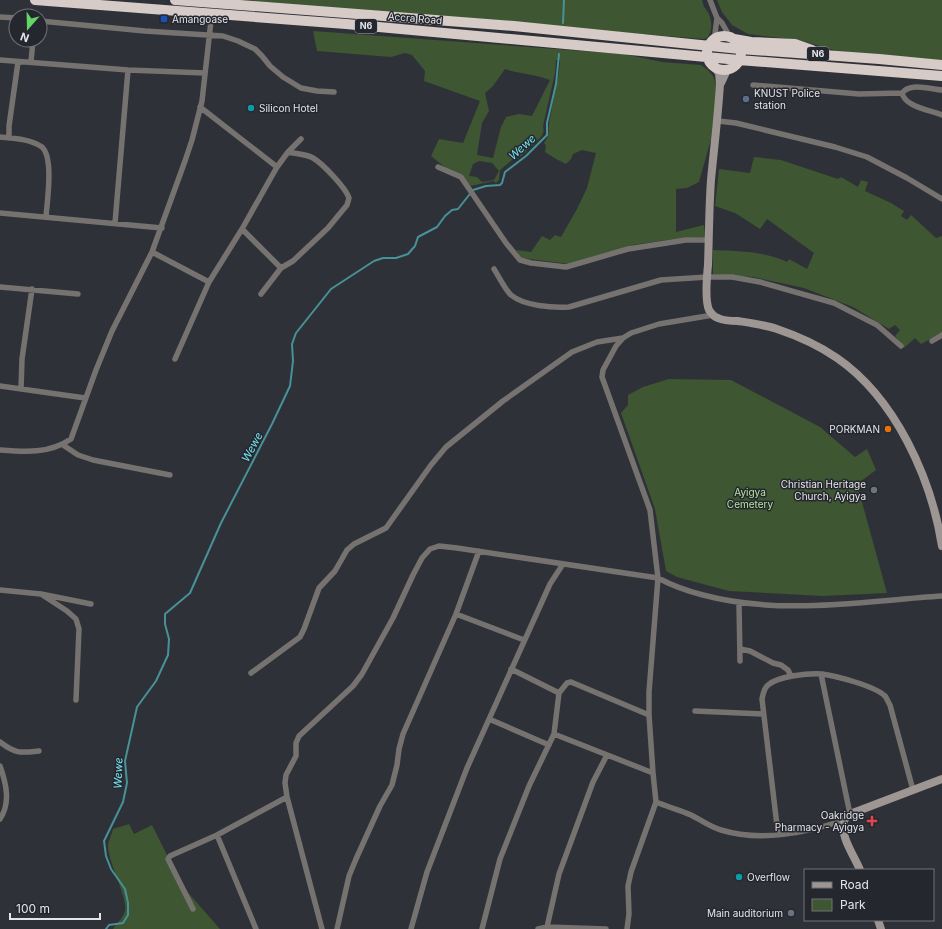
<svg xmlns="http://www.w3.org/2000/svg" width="942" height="929" font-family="Inter,sans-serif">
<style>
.green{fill:#3e5631;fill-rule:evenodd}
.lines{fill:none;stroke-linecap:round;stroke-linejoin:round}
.stream{stroke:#479198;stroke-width:2}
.street{stroke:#767270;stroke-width:5.5}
.secondary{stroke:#9d9693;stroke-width:8}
.highway{stroke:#d6cbc7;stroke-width:10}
.transit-dot{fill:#1a4fb4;stroke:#25272e;stroke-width:1.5}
.service-dot{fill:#5c6f8a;stroke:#25272e;stroke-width:1.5}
.culture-dot{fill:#0f9aa8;stroke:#25272e;stroke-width:1.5}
.food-dot{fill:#e8710a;stroke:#25272e;stroke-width:1.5}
.worship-dot{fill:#6b7280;stroke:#25272e;stroke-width:1.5}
.health-dot{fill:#e0444e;stroke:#25272e;stroke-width:1.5}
.labels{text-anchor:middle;stroke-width:3;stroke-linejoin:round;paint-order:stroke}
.shield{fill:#25272e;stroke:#abacb2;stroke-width:1}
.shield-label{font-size:9px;font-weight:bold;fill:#e4e5ea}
.street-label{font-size:10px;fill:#e4e5ea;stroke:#25272e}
.poi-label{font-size:10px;fill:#e4e5ea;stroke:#25272e;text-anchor:start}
.park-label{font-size:10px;fill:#b5e39e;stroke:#25272e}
.water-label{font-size:11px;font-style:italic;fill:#75e6f1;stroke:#25272e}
</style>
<rect width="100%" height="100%" fill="#2f3138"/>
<path class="green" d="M243,0H702L704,7C712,15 714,30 707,38L703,39L384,13Z
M717,0H942V61L837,51L799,40L748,34L732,25L722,12Z
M313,31L624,54L662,62L701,65L708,70L713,76L716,84V97L711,139L699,182L687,188L676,189V232L704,225L705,237L674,239L633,245L569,264L522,258L516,250L531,252L542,236L550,240L555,235L561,237L577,209L587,188L596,153L582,150L573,154L571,159L566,164L556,159L545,152L546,146L544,143L548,136L549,123L559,71L560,60H556L555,73L543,126C544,130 544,133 541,137L521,156L512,160L500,170L499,180L496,183L493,181L471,186L463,178L447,169L431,156L439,139L463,143L480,101L424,81L425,71L412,55L405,53L391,57L317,51ZM505,69C520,74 535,74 550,80L532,116L519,114L506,117L501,127L493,158L477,155L482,123L489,111L485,93L493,86ZM479,161L492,163L499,171L494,180L482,182L477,177L469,176L473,164Z
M754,157L781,160L838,179L841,177L858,187L861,180L868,182L865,191L891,203L904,211L901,216L907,220L911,215L936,238L942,236V333L921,344L915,338L904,348L895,336L900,330L895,325L889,329L853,307L804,288L753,277L713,274V250C737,251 764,251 787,262L789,259L807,269L814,253L767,219L760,229L735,213L715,206L719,169L750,173Z
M669,379L731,380L820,427L855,457L867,449L876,470L857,484L887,593L823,596L729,591L677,577L666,571L655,509L621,413L628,405V395L643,387Z
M129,824L134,834L152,825L183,887L220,929H113C117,923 123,918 125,911C128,898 109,864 108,847C108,841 112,834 113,829Z"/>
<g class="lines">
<path class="stream" d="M563,23L564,0
M106,929L109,925L123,923L128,915V903L125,889L111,869L106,856L104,841L123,802L127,783L125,761L137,707L156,681L168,655L169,639L165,624V614L190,593L221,523L272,424L290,386L293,361L292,344L296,333L331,289L374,261L383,258H396L408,254L415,246L418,237L437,227L445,216L452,210L458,209L473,190L486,186L500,185L502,183L505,172L526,156L547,135V123L556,84L559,54"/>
<path class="street" d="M710,0L717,18L722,23L730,37
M0,17L16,18
M40,21L145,31L223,36L238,41L255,49L262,56L270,66L283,77L301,88L317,91L334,92
M713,39L715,34L717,18
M0,60L128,70L205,73
M31,62L33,40
M753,85L859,94L902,93C910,82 930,89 942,90
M902,93C905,107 930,110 942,115
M200,107L277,167
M718,121L736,123L835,147L867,157L907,178L942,199
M0,137C13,138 31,139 42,147C54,158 47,202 46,217
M9,138V126L18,62
M438,167L461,177L506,243L520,260L531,263L566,267L628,249L686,240H709
M0,213L162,228
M115,223L128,70
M242,229L281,268
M152,252L209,282
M494,269C498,275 506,291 511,295C524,306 553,308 569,307L661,280L707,277H732L760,282L834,303L877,325L901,346
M0,287L78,294
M261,294L281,268L293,261L328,228L347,205L349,198C346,188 322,163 313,158C306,154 296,154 288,152
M932,341L942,335
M175,359L209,282L242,229L277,167L288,152L301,139
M0,386L85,398
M21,389L22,359L32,289
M63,445L78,455L93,460L170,475
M0,450C25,452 49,454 71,439L96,370L112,331L152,252L185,161L192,140L202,101L212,12
M0,590L41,594L91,604
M41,594L67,611L76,619L79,629L76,700
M739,603L740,661
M456,614L524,640
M740,649L750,651L773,663L781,665L788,670L791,676
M511,669L559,693
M251,673L300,637L304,629L319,588L335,571L347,550L354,544L386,528L431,465L446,447L503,401L572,352L597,342L623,338
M821,674L850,814
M695,711L763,714
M489,719L549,745
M554,734L653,773
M0,742C16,754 20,753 39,751
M0,766C6,783 11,803 0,819
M656,802C668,807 680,810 691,815C701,820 710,827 721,830C760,842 807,833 844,820
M778,834L762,699C763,694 764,688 768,685C778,676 809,673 822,674C836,676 875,686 885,696C887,698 888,702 890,705L913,790
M217,835L256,929
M193,909L168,859L170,856L217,835L287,797
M547,927L559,874L593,782L607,755
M322,929L287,797L285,783L286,775L296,756V743L299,736L353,686L362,674L393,618L413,575L422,558L430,549L439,546L457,548L658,578C673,586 687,591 703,595C782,616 863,601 942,596
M337,929L349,876L356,859L380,806L392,785L397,765L399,749L403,734L456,614L479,551
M411,929L427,872L467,768L550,584L563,564
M482,929L500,859L529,786L554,734L559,693L567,683L571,682L649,715
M538,929L547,927L606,929
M627,929L629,914L628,886L631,872L656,802L653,773L649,715V692L658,578L650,510L602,377L603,370L616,346L623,338L631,333L659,324L713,315"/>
<path class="secondary" d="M715,68L719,73L720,84C718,116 714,148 711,180C709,208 709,237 708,265C707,275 705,301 709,310C711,313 714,317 718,318C724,321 732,321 738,321C751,323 765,325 777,329C798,336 818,345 837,358C895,398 931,477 942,546
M721,83L727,70
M860,870C855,857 839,835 844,821C845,818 848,817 850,814L942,779
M878,920L881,929"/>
<path class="highway" d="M35,0L346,24L739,60L942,76
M175,0L514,26L740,49L879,59L942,65
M707 53a17 17 0 1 1 34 0a17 17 0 1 1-34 0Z
M734,39L751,42L795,44L812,50"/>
</g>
<rect class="transit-dot" x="160" y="15" width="8" height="8" rx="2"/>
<circle class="service-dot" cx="746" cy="99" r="4"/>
<g class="culture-dot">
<circle cx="251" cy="108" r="4"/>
<circle cx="739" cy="877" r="4"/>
</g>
<circle class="food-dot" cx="888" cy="429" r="4"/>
<g class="worship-dot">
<circle cx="874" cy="490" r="4"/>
<circle cx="791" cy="913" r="4"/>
</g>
<path class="health-dot" d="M870 815h4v4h4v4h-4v4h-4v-4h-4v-4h4z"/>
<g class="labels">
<g class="shield">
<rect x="355" y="19" width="22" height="14" rx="3"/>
<rect x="807" y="47" width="22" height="14" rx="3"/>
</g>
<g class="shield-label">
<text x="366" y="29">N6</text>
<text x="818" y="57">N6</text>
</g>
<g class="street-label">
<text transform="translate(415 18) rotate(5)" y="4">Accra Road</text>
</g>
<g class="poi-label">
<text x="172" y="23">Amangoase</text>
<text x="754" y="97">KNUST Police<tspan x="754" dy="12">station</tspan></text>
<text x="259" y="112">Silicon Hotel</text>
<text x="880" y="433" text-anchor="end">PORKMAN</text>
<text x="866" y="488" text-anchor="end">Christian Heritage<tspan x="866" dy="12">Church, Ayigya</tspan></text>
<text x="864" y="819" text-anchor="end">Oakridge<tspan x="864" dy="12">Pharmacy - Ayigya</tspan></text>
<text x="747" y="881">Overflow</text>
<text x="783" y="917" text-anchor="end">Main auditorium</text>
</g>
<g class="park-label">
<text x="750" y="496">Ayigya<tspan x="750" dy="12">Cemetery</tspan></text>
</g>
<g class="water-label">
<text transform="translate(522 147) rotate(-42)" y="4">Wewe</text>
<text transform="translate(252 447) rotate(-62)" y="4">Wewe</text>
<text transform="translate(118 773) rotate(-88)" y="4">Wewe</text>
</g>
</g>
<rect x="804" y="869" width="130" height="52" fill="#25272e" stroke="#717379"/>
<rect x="812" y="882" width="20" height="6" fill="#9d9693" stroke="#717379"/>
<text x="840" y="889" font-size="12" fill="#e4e5ea">Road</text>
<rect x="812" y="899" width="20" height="12" fill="#3e5631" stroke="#717379"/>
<text x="840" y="909" font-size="12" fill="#e4e5ea">Park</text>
<g transform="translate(28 28) rotate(200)"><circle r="19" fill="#25272e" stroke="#717379"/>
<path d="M0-3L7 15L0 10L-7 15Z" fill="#65d467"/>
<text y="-6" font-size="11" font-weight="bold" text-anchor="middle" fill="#e4e5ea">N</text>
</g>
<path d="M10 913v6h90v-6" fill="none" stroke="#e4e5ea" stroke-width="2"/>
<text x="16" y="913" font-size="12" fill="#e4e5ea" stroke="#25272e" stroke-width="3" paint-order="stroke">100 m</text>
</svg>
